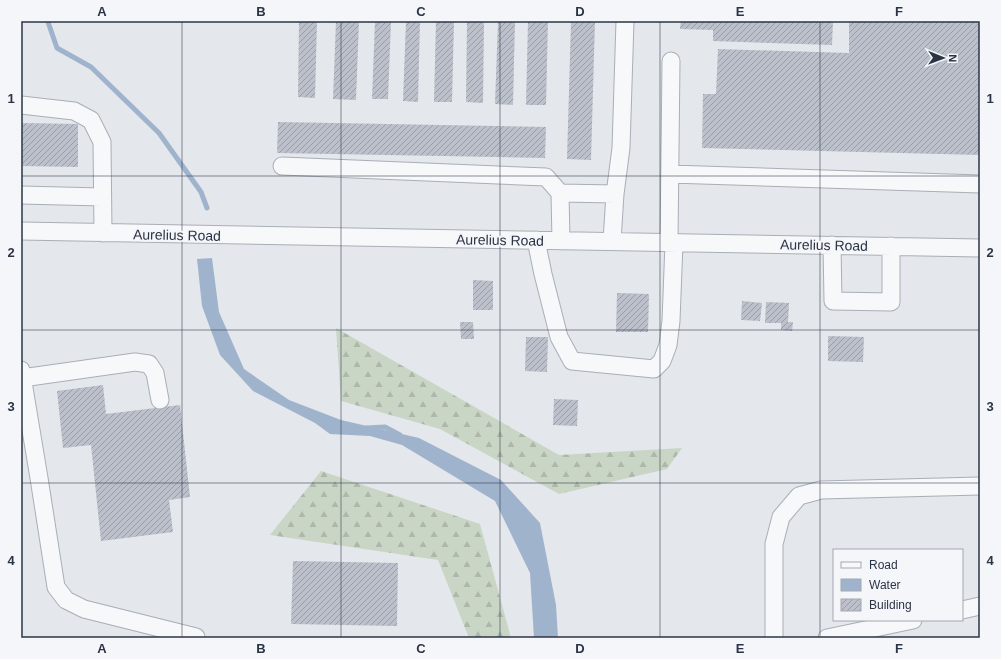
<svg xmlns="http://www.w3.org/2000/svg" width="1001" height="659" font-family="Helvetica,sans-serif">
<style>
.forest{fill:url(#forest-firs)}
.water{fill:#9fb4cc}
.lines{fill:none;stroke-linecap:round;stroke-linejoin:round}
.stream{stroke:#9fb4cc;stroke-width:5}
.building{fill:url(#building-hatch)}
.minor-casing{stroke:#a9aeb7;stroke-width:19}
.minor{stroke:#f7f8fa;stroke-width:17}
.grid{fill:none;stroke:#2b3445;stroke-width:1;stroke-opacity:0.55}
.labels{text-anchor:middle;stroke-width:4;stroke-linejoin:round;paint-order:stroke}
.street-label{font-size:14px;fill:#2b3445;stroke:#f4f6f9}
.neatline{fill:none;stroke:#2b3445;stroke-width:1.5}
.grid-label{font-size:13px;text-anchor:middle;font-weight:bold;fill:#2b3445}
</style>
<defs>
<pattern id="forest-firs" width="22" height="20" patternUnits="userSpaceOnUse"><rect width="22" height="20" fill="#c9d6c5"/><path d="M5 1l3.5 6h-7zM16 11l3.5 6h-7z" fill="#adb8ab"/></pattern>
<pattern id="building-hatch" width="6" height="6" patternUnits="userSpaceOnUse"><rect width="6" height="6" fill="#bbc0ca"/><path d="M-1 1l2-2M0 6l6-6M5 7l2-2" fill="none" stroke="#989da6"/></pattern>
</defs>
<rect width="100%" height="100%" fill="#e4e7ec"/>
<path class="forest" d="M336,328L559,455L682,448L667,469L559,494L440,429L341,401Z
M321,471L480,524L511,638H469L438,560L270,535Z"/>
<path class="water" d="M212,258L219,312L244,369L289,400L341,420L419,438L501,480L540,523L556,605L558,638H534L530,573L495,501L402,445L370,436L330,434L315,423L253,391L220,355L202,306L197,259Z"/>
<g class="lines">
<path class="stream" d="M48,22L57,48L91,67L159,133L201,192L207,208
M366,428L385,427L400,435"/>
</g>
<path class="building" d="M299,21H317L315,98L298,97Z
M336,21H359L356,100L333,99Z
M375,21H391L388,99H372Z
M406,21H420L418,102L403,101Z
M436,21H454L452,102H434Z
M467,21H484L483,103L466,102Z
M498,21H515L513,105L495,104Z
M528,21H548L546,105H526Z
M571,21H595L591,160L567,159Z
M681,21H833L832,45L713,41V30L680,29Z
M849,21H980V155L702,148L703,94H716L718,49L849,53Z
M278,122L546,127L545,158L277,153Z
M21,123L78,124V167L21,166Z
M473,280L493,281V310H473Z
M617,293L649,294L648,332H616Z
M742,301L762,303L760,321L741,320Z
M766,302L789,303L788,322H793L792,331L781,330V323H765Z
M460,322H473L474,339H461Z
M828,336L864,337L863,362L828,361Z
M526,337H548L547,372L525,371Z
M103,385L106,414L180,405L190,497L169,500L173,532L101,541L91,445L63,448L57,391Z
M554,399L578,400L577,426L553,425Z
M293,561L398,563L397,626L291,624Z"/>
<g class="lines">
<g class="minor-casing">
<path id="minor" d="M21,105L74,111L91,120L102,142L103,233
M282,166L546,177L560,193L615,194
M670,174L980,184
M560,193L561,241
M21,195L102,197
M21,231L980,248
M536,240L543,274L559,337L572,361L654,369L662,361L668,345L671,321L674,243
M612,241L615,194L621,148L625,21
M669,242L671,61
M832,245L833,301L891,302V246
M21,370L39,478L56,587L66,600L84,609L196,637
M22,378L135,362L149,364L155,373L160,400
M962,610L980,606
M774,638V544L781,517L799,496L821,490L980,486
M827,638L913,620"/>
</g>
<use href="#minor" class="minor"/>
</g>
<path class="grid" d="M182,21V638M341,21V638M500,21V638M660,21V638M820,21V638M21,176H980M21,330H980M21,483H980"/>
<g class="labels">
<g class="street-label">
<text transform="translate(177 235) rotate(1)" y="5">Aurelius Road</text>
<text transform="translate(500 240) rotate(1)" y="5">Aurelius Road</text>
<text transform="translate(824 245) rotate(1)" y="5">Aurelius Road</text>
</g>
</g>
<rect width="1001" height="659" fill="none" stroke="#f4f6f9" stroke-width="44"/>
<rect x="833" y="549" width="130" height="72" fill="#f4f6f9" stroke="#a4a8b1"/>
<rect x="841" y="562" width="20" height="6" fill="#f7f8fa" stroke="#a4a8b1"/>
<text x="869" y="569" font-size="12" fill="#2b3445">Road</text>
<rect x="841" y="579" width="20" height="12" fill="#9fb4cc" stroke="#a4a8b1"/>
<text x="869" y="589" font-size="12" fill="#2b3445">Water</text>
<rect x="841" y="599" width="20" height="12" fill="url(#building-hatch)" stroke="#a4a8b1"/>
<text x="869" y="609" font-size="12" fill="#2b3445">Building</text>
<g transform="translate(943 58) rotate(91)" stroke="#f4f6f9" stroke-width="3" paint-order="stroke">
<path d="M0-3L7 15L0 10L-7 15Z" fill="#2b3445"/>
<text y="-6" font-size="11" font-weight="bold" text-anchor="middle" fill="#2b3445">N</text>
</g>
<rect x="22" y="22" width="957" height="615" class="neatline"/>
<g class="grid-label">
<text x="102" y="16">A</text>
<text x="261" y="16">B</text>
<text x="421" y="16">C</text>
<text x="580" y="16">D</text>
<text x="740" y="16">E</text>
<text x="899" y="16">F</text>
<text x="11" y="103">1</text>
<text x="990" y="103">1</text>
<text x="11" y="257">2</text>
<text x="990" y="257">2</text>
<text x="11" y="411">3</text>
<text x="990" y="411">3</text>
<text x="11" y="565">4</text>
<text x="990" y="565">4</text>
<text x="102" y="653">A</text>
<text x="261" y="653">B</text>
<text x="421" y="653">C</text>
<text x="580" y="653">D</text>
<text x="740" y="653">E</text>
<text x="899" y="653">F</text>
</g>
</svg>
